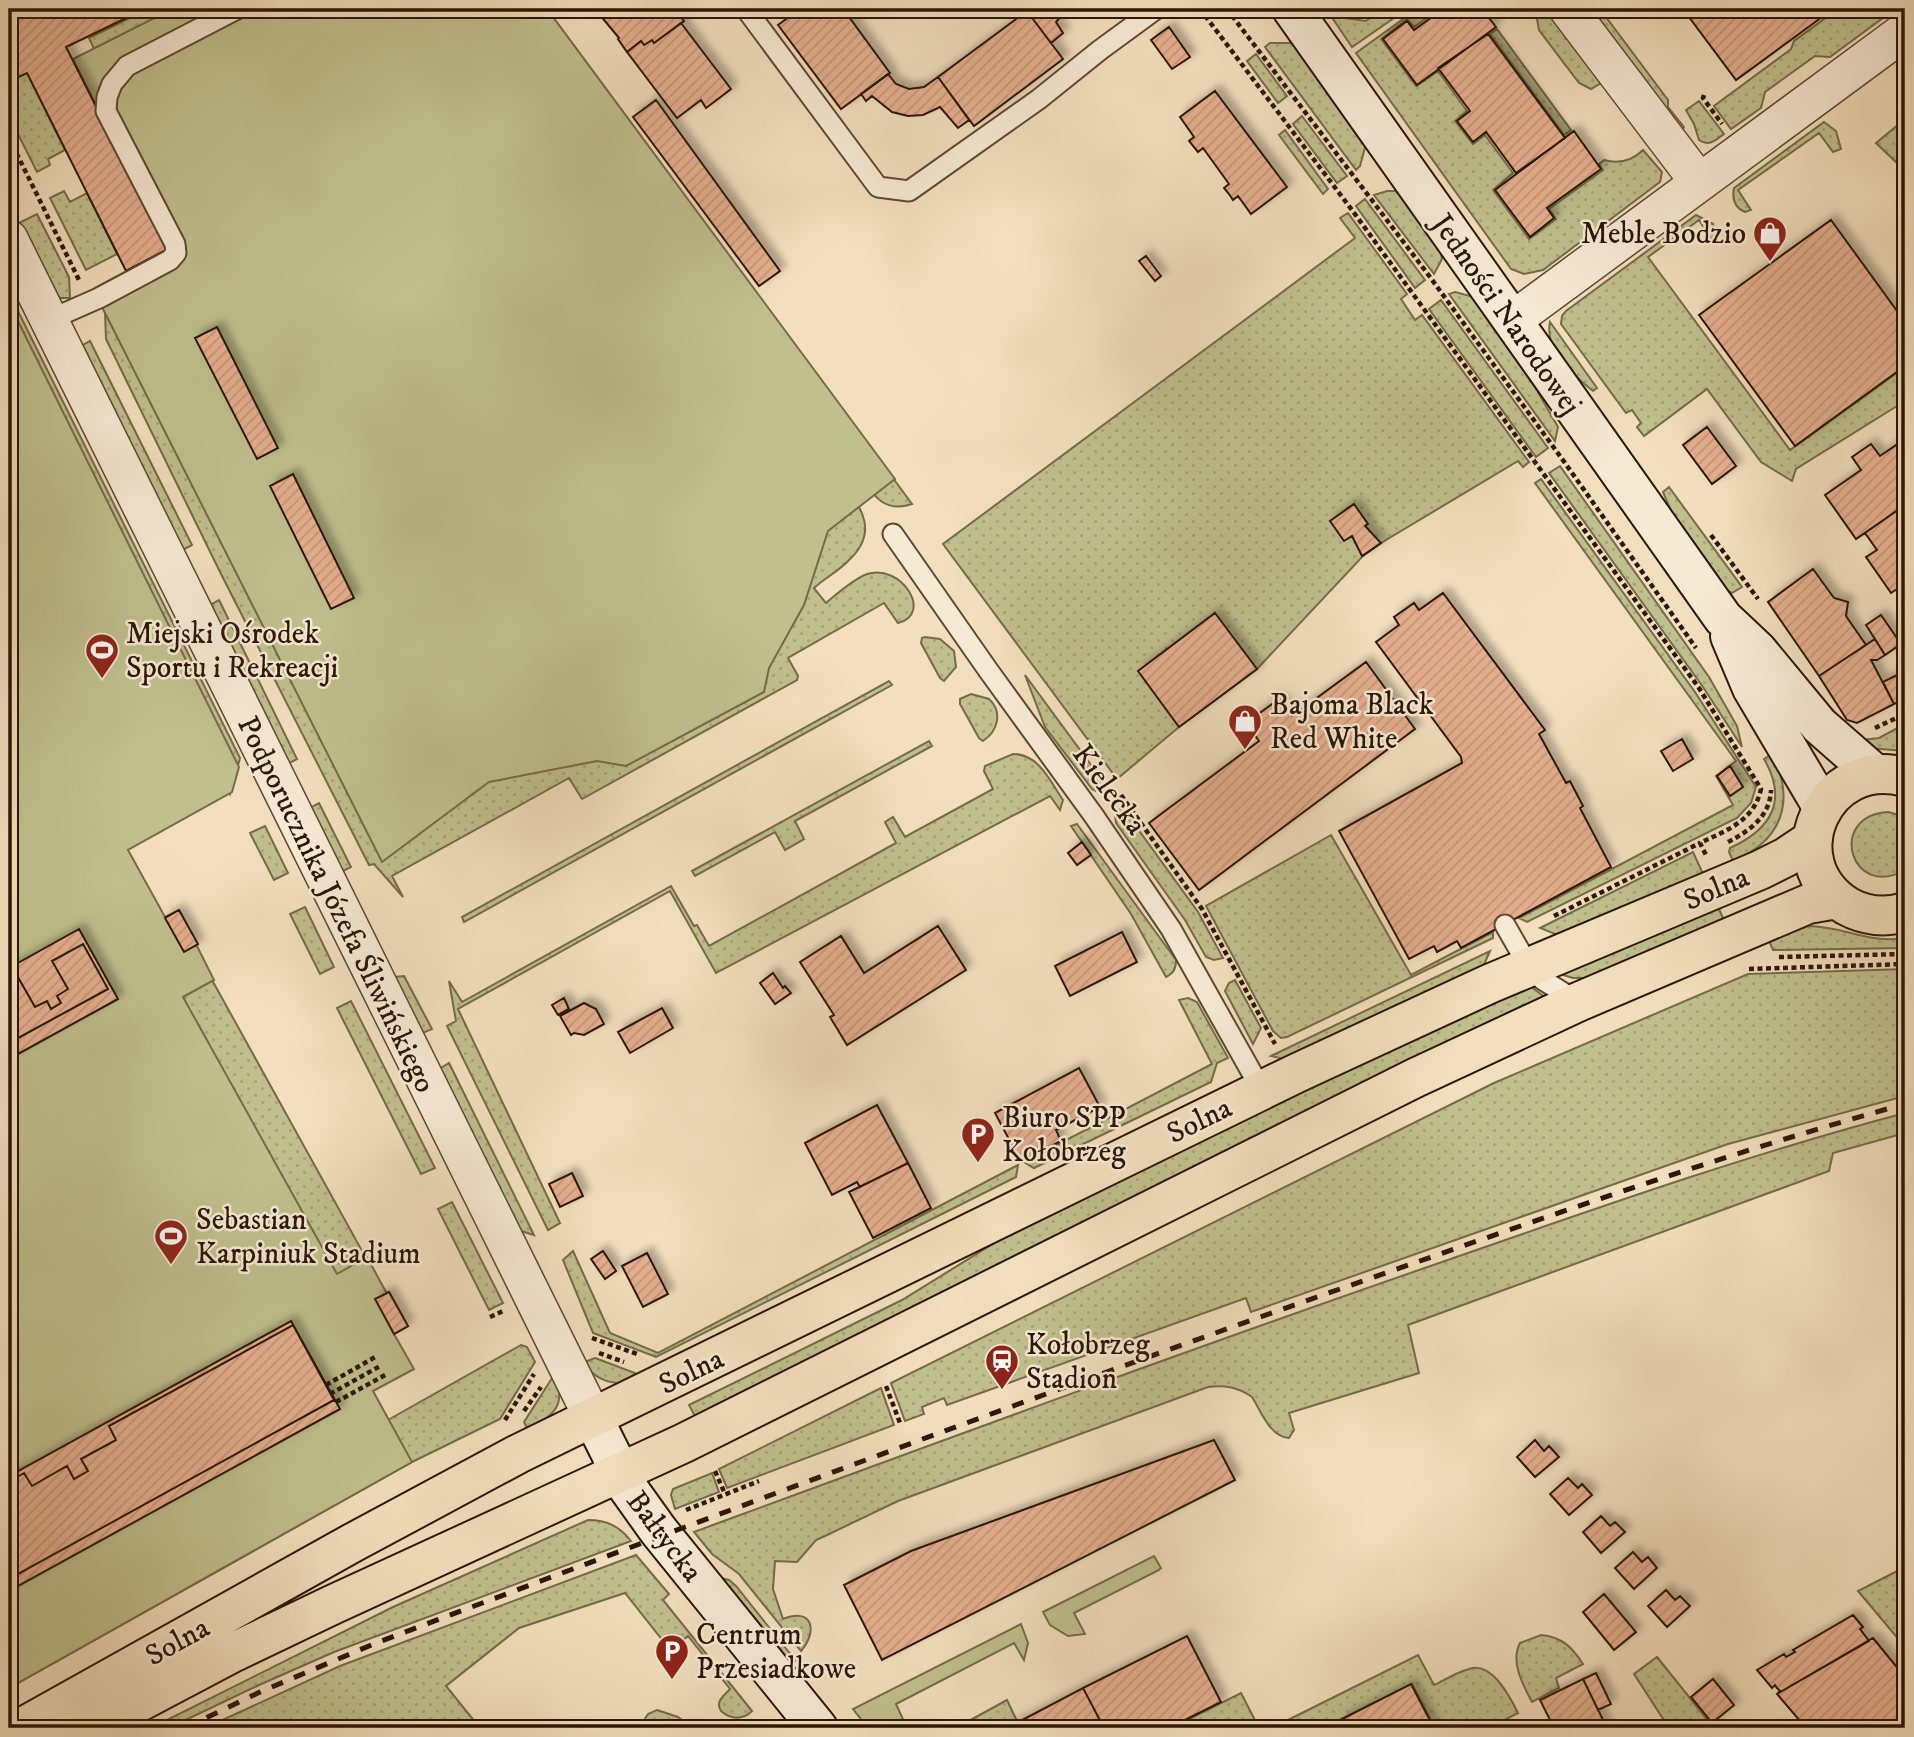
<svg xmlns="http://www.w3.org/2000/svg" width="1914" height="1737" font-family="'IM FELL DW Pica',serif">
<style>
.grass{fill:url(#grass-dots);stroke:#766a48;stroke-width:2}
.garden{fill:#c0c08e;stroke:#766a48;stroke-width:2}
.building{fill:url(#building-hatch);stroke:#2c1503;stroke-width:2;filter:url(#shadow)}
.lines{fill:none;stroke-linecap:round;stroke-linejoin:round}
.lane-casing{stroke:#5e4832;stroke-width:23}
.street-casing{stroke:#5e4832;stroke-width:40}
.secondary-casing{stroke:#2c1503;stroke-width:42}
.primary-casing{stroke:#2c1503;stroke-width:42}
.path{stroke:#2c1503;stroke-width:4.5;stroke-dasharray:5 3.5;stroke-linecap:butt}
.lane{stroke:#f7ead5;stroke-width:19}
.street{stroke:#f7ead5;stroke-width:37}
.secondary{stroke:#f7ead5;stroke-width:38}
.primary{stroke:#f3dfbe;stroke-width:38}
.rail{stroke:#2c1503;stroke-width:5;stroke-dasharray:12 12;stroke-linecap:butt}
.labels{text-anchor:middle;stroke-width:5;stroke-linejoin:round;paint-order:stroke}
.poi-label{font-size:30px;fill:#2c1503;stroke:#f7ead5;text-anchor:start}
.street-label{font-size:30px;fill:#2c1503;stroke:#f7ead5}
</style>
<defs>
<pattern id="grass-dots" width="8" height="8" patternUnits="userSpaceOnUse" patternTransform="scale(1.75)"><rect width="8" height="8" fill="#c0c08e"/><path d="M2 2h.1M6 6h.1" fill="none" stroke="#a5a479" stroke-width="1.8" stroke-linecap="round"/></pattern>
<pattern id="building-hatch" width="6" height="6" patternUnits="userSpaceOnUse" patternTransform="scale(1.75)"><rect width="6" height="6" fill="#e6af8f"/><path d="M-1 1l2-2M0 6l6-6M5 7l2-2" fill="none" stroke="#c5967a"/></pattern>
<filter id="shadow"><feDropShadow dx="6" dy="-6" stdDeviation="3.5" flood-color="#0004"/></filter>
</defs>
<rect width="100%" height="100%" fill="#f3dfbe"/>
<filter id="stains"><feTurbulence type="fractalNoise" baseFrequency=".00286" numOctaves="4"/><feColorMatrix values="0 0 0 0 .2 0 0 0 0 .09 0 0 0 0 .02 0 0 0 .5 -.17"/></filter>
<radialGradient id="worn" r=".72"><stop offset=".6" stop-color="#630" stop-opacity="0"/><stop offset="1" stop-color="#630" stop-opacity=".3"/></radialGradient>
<path class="grass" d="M148,9H189L95,51L89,38Z
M547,9L912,504C880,515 870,489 854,467L839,477C859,505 881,530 849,560C839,571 825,578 814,588L826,603C838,593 852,580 867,574C901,563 934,614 898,623L884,603L788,658L798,676L797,680L582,799L569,778L392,876L403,897L374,864L369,865L220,572L106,339L105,312L121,343Z
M1382,9H1407L1352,47L1331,16L1366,21Z
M1417,9H1439L1414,27L1407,19L1381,39L1416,86L1438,71L1467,111L1455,121L1473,144L1485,135L1513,173L1493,190L1529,239L1556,219L1549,209L1603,170L1599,164L1604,160C1619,164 1632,161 1643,150L1662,172L1660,182L1543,270L1524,274L1511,269L1356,53Z
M1535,9H1552L1606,80L1591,89L1579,83L1539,30L1537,19L1539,14Z
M1590,9H1600L1668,100V107L1684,127L1681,132Z
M1838,9H1895L1830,57L1815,56L1765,92L1761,108L1731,129L1714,106L1791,49L1794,41Z
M1497,29L1571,130L1564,135L1490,34Z
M1270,43H1295L1366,144L1360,166L1356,170L1265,47Z
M1256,54L1287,96L1278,103L1247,61Z
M9,58L14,68L10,71L14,79L27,73L65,150L48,159L50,165L37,172L9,116Z
M1699,101L1724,134C1716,140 1709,147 1699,140L1694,124L1686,110Z
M1302,116L1347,176L1337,183L1293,124Z
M1824,122L1836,131L1841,149L1833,152L1819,133L1738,190L1751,210L1745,212C1735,208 1732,199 1734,188Z
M1899,124L1905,132V176L1898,164L1876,143Z
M1285,130L1328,189L1323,194L1279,135Z
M64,191L70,202L87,193L117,254L86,270L50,198Z
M1387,191H1399L1440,249L1442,259L1434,274L1374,195Z
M1365,199L1425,280L1415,288L1356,206Z
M1348,213L1407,294L1401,299L1415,320L1422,315L1529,462L1523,467L1518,461L1381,543L1362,557L1257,669L1179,727L1117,779L943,544L1355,238L1340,218Z
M37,214L69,277L70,298H59L17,224Z
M1696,215L1713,224L1715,234L1712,240L1699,220L1648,257L1790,450L1905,367V401L1796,469L1792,481L1761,462L1707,389L1644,436L1637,427L1641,423L1632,410L1626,413L1561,324L1562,316L1566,311Z
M1455,292L1474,297L1524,368L1558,427L1555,441L1449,294Z
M9,293L240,758L230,794L125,592L9,335Z
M1441,300L1548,448L1536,457L1429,309Z
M1550,322L1597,388L1593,391C1573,375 1544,351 1550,322Z
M90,341L192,545L179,552L78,348Z
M1560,466L1709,677L1737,726L1742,747L1703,687L1549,473Z
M1541,479L1695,692L1756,787L1751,803L1737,818L1527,922L1519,918L1733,805L1716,776L1736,761L1535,483Z
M1669,487L1742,587L1732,593L1725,590L1678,527L1663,492Z
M219,600L297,759L284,766L206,607Z
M925,637L940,639L954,651L956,667L944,681L940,678L921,643L922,638Z
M1025,675L1108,788C1102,792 1098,793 1092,789L1045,727Z
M889,681L892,685L464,922L462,917Z
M971,694L989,699C1003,712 998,731 983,741L979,738L960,704V699Z
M1905,724V751L1868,748L1861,740L1879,738Z
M929,741L932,746L795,821L804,839L785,850L775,832L695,876L692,871Z
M1013,754C1039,754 1050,781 1063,800L1060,810L1050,796L716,973L670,891L458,1009L560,1223L548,1230L447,1026L456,1021L449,981L462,1002L671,886L694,926L697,925L709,946L896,843L885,822L893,817L905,837L993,789L984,771L985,766Z
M1772,754C1796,801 1782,841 1733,861L1729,852L1730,848C1772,829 1788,800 1764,759Z
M319,803L351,867L337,874L306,810Z
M1122,807L1198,912L1223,958L1214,960L1206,957L1185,920L1116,823L1115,815Z
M1888,812L1899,815L1905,820V870C1851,901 1826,816 1888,812Z
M1077,824L1176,960C1176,968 1174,973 1166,977L1131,914L1071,826Z
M265,826L288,873L274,880L250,833Z
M1331,835L1411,975L1493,932V938L1287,1037L1281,1038L1273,1031L1206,906Z
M1693,852L1703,874L1560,936L1540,928Z
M1717,905L1725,922L1592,978H1573L1557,973Z
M305,907L334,967L320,974L290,914Z
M1808,926C1844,926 1867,944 1905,938V948L1773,950L1769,941Z
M1490,951L1482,969L1284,1059L1271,1056Z
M1905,969V1096L1728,1144L1251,1312L1246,1298L947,1405L944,1398L922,1407L924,1414L905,1421L891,1383L1494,1083L1748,974Z
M404,976L432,1029L418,1035L393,977Z
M212,980L366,1258L305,1293L151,1014Z
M1235,980L1261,1028L1253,1044L1225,991L1229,983Z
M1530,986L1546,998L696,1418L689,1405L902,1300L1030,1221L1336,1073Z
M1188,998L1197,1002L1228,1058L1217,1063L1211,1082L1034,1168L1024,1162L1212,1064L1179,1000Z
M351,1001L435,1168L421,1174L337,1008Z
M449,1063L534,1235L521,1231L514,1225L436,1071Z
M1905,1113V1133L1833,1153L1829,1171L1408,1325L1419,1373L1289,1413L1294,1430L1289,1438C1270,1437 1261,1411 1252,1397C1238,1387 1225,1385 1208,1387L898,1501L825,1536L816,1540L797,1562L775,1561L773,1589L783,1619C813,1607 818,1631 801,1651L739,1574L712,1554L694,1532C944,1440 1193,1348 1445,1261C1597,1208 1750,1154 1905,1113Z
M1018,1165L1016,1177L656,1357L593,1333L563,1260L573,1251L610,1333L658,1353Z
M452,1202L503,1303L489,1310L438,1209Z
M521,1345L527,1347L535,1362L500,1419L412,1462L9,1688V1680L388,1420Z
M595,1358L635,1373L638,1379C614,1388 598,1381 582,1363Z
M554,1375C568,1405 553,1416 528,1430L524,1422Z
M881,1388L894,1425L727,1488L719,1469Z
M712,1473L719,1492L675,1509L671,1495L673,1489Z
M588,1520C607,1520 619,1526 631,1541L334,1652L259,1685L169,1728H151L393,1607Z
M636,1555L669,1594L663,1600L752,1711C743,1720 731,1720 721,1711C715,1701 724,1696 730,1689L688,1636L669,1651L662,1653L657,1647L663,1641L625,1593L519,1628L446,1686L480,1728H205L340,1666Z
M1905,1567V1647L1858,1591Z
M721,1578L729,1580L736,1586L796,1661L787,1663Z
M1541,1635C1562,1637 1572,1647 1583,1664L1556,1678L1559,1688L1532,1702C1523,1685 1510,1662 1520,1643Z
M1418,1655L1434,1685C1445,1680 1457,1672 1469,1669C1492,1661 1510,1697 1518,1713L1489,1728H1435L1412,1684L1341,1719L1345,1728H1288L1284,1722Z
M1657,1657L1714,1728H1706L1702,1724L1696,1728L1690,1724L1684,1728H1669L1634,1674Z
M1241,1693L1259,1728H1171Z
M1007,1700L1017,1721L1003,1728H956Z
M657,1710L678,1717L692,1728H639L648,1714Z"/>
<path class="garden" d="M172,9H547L895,479L828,531L804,605L769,668L764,692L626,766L597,761L489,782L382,862L102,307L95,288L168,249L73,59Z
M9,303L239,767L232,792L128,850L165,917L179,910L214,980L183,997L337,1274L367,1257L386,1292H389L408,1326L394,1334L414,1369L373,1391L412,1462L9,1688Z
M1154,1556L1161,1568L1159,1570L1074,1613L1085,1634L1068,1636L1050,1625L1043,1612Z
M1021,1624L1028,1643L1024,1660L1014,1643L896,1704L907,1728H868L853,1709Z"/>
<path class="building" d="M9,9H145L66,47L168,249L126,271L27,73L14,79L10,71L14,69L9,57Z
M595,9H674L684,21L654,43L652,40L644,45L641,41L627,52L618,39L619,38Z
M800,9H846L844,10L890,73L841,109L778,25Z
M1031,9H1067L1056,22L1063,33L1051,43L1027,11Z
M1443,9H1482L1496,27L1417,85L1383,39L1407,21L1414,30Z
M1683,9H1833L1736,80Z
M1027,11L1063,59L974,126L938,77Z
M681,23L731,89L706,108L701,100L677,118L627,52L641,41L644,45L652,40L654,43Z
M1169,27L1190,57L1172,69L1151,40Z
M1488,34L1565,138L1516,173L1486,132L1473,142L1457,121L1470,111L1438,68Z
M888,74L896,84L909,89L924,87L938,77L969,120L958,128L940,107L923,115L908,116L892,112L872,96L866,101L861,94Z
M1215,91L1287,187L1251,214L1238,196L1233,200L1229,194L1224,188L1229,184L1203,148L1198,152L1189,141L1194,137L1180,117Z
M656,100L780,271L759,286L633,117Z
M1574,131L1601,169L1547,208L1554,218L1530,237L1495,190Z
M1831,220L1905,322V366L1795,446L1699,315Z
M1146,256L1161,276L1155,281L1139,261Z
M217,327L278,448L257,459L195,338Z
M1707,427L1736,466L1712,484L1683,445Z
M1905,439V505L1856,539L1825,495L1861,470L1852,457L1871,444L1880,456Z
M293,474L354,598L331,609L270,486Z
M1354,504L1368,524L1365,526L1381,543L1362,556L1352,536L1344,541L1330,521Z
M1905,505V591L1902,586L1891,593L1866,557L1877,550L1865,533Z
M1813,569L1834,598L1848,602L1846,616L1866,645L1819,676L1768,602Z
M1443,593L1545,730L1539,734L1566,783L1570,781L1583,806L1580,808L1611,867L1461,948L1457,941L1437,952L1434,946L1409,959L1339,831L1462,763L1461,757L1376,642L1399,625L1394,617L1414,603L1419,610Z
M1215,613L1257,669L1179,727L1138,671Z
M1881,615L1901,644L1885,655L1866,625Z
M1875,639L1885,655L1877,660H1871L1894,704L1857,723L1847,720L1819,676Z
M1366,662L1415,729L1199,890L1149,823L1259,741L1246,723L1279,699L1292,716Z
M1905,671V699L1894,704L1883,682Z
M1682,739L1693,759L1673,771L1661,751Z
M1730,766L1743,787L1730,796L1717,776Z
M1082,842L1091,855L1077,865L1068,853Z
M179,910L198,944L184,952L165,918Z
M938,926L966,970L847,1045L830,1017L834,1015L800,962L841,936L864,973Z
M79,929L118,999L9,1059V968Z
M1122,932L1137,962L1070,996L1055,966Z
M83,944L108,989L9,1043V985L19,979L35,1007L47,1001L51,1009L61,1003L57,996L68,989L52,961Z
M773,973L783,988L785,986L791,993L775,1004L760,983Z
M564,998L569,1009L558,1015L552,1005Z
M584,1003L596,1009L604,1024L584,1035L574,1033L571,1035L560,1016Z
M662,1008L673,1028L630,1053L618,1032Z
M1079,1068L1100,1107L1056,1130L1061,1141L1021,1162L995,1113Z
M877,1105L908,1163L860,1187L857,1182L832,1195L805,1143Z
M908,1163L931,1208L873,1238L849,1192Z
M572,1173L583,1196L560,1207L549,1184Z
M603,1251L616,1271L605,1279L591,1259Z
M647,1253L668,1294L643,1307L622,1266Z
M389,1292L408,1326L394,1334L375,1299Z
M291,1321L340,1409L9,1591V1476Z
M293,1325L334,1400L9,1579V1482L24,1473L32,1486L67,1466L74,1479L88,1471L81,1459L116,1440L109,1426Z
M1214,1440L1235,1480L882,1660L844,1585L911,1551Z
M1535,1440L1544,1451L1549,1446L1559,1457L1535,1477L1517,1457Z
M1568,1478L1578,1488L1582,1484L1592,1495L1569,1515L1550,1494Z
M1601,1516L1610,1526L1615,1522L1625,1532L1601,1553L1583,1532Z
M1633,1552L1642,1562L1648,1557L1657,1568L1634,1589L1615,1568Z
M1666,1590L1675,1600L1680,1596L1690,1606L1667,1627L1648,1606Z
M1604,1594L1636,1632L1614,1650L1583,1612Z
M1853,1615L1863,1627L1860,1629L1869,1641L1777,1694L1780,1691L1777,1688L1775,1685L1772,1688L1757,1670L1784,1654L1786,1657L1795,1652L1793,1650Z
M1187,1636L1221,1702L1169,1728H1104L1083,1688Z
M1873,1638L1905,1677V1728H1806L1777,1694Z
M1596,1673L1611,1704L1598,1710L1583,1679Z
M1583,1679L1607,1728H1554L1540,1700Z
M1713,1679L1734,1705L1712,1723L1691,1697Z
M1411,1684L1434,1728H1345L1342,1719Z
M1083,1688L1104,1728H1004L1009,1727Z"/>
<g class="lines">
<g class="lane-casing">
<path id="lane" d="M746,9L878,187L909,191L1039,99L1100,50L1156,9
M49,320L99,298L170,260L176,253L175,244L106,111L107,97L112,84L127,66L237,9
M893,534L988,670L1094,816L1171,929L1261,1089
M1505,925L1529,967L1543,980L1578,1002"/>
</g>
<g class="street-casing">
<path id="street" d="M1568,9L1699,182
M9,239L593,1418
M1513,320L1905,31"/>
</g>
<g class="secondary-casing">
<path id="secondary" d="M1292,9L1723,618L1757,650L1819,725L1875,774
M1730,636L1752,688L1823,808
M593,1418L628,1488L658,1530L818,1728"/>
</g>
<g class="primary-casing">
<path id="primary" d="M1905,777C1824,755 1776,861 1847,906C1865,916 1886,918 1905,912
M21,1728L354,1542L518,1454L1297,1073L1489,984L1760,870L1786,857L1813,839
M90,1728L234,1652L332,1605L684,1443L1415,1078L1578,1002L1808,904L1837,899"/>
</g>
<path class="path" d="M1200,9L1352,210L1699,688L1761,789C1754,821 1727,830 1700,843L1707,857
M1227,9L1430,277L1565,463L1696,648
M1339,14L1364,16L1374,9
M1704,95L1703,98L1722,124
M9,138L79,280
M1711,535L1758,599
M1875,728L1905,714
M1121,795L1202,909L1275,1044
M1728,842C1749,831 1770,817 1771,790
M1554,916L1700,843
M1779,957L1905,954
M1749,969L1905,964
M490,1317L503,1311
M592,1338L640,1355
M599,1353L624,1362
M326,1385L377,1356
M886,1386L900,1423
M330,1394L382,1365
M336,1402L387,1374
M524,1411L541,1387
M505,1420L534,1374
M715,1471L725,1494
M686,1510L759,1481"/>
<use href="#lane" class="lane"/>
<use href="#street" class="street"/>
<use href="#secondary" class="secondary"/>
<use href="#primary" class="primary"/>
<path class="rail" d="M185,1728L260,1692L376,1643C689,1525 1002,1408 1317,1297C1512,1229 1706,1159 1905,1104"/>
</g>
<defs>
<g id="shop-pin" transform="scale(1.75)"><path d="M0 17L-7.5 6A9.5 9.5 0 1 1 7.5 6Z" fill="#8f2418" stroke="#f7ead5"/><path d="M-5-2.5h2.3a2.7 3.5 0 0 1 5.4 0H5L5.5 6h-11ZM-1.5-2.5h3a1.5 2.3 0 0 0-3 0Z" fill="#fff"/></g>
<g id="stadium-pin" transform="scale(1.75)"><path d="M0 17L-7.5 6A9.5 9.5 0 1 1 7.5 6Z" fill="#8f2418" stroke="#f7ead5"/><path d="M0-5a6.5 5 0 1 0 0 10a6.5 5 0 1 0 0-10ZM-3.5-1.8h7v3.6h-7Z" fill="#fff"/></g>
<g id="parking-pin" transform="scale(1.75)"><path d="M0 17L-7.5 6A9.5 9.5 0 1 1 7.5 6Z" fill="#8f2418" stroke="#f7ead5"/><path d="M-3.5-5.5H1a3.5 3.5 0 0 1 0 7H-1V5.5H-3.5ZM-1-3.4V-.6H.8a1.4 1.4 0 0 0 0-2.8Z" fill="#fff"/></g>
<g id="station-pin" transform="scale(1.75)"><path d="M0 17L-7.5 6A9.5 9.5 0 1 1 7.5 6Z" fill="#8f2418" stroke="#f7ead5"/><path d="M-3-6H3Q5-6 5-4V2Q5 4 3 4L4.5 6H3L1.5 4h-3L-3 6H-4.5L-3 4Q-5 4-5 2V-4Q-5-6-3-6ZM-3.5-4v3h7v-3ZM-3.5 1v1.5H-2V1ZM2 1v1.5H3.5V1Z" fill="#fff"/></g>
</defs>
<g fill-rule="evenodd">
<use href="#shop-pin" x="1770" y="233"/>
<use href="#stadium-pin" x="102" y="650"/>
<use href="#shop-pin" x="1245" y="721"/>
<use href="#parking-pin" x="978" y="1134"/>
<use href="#stadium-pin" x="171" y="1236"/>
<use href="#station-pin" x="1002" y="1361"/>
<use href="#parking-pin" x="672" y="1651"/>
</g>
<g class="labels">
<g class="poi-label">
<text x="1746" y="243" text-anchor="end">Meble Bodzio</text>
<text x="126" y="643">Miejski Ośrodek<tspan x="126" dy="34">Sportu i Rekreacji</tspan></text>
<text x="1270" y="714">Bajoma Black<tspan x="1270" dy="34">Red White</tspan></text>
<text x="1002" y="1127">Biuro SPP<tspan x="1002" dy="34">Kołobrzeg</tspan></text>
<text x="196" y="1229">Sebastian<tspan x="196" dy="34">Karpiniuk Stadium</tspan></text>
<text x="1026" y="1354">Kołobrzeg<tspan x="1026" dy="34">Stadion</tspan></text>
<text x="696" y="1644">Centrum<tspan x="696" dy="34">Przesiadkowe</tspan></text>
</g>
<g class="street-label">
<text transform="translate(1507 314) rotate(55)" y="10">Jedności Narodowej</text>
<text transform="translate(1110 789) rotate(54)" y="10">Kielecka</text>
<text transform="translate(1716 888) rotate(-23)" y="10">Solna</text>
<text transform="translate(337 904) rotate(64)" y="10">Podporucznika Józefa Śliwińskiego</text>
<text transform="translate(1199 1120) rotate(-26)" y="10">Solna</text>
<text transform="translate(691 1371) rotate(-26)" y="10">Solna</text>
<text transform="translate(665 1536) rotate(53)" y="10">Bałtycka</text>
<text transform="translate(177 1641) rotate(-29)" y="10">Solna</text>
</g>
</g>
<rect width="1914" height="1737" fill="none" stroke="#f3dfbe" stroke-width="35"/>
<rect x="10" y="10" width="1893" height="1716" fill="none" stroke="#2c1503" stroke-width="3.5"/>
<rect x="18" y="18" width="1879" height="1702" fill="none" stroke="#2c1503" stroke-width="2"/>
<rect width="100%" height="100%" filter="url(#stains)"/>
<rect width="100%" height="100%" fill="url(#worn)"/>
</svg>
